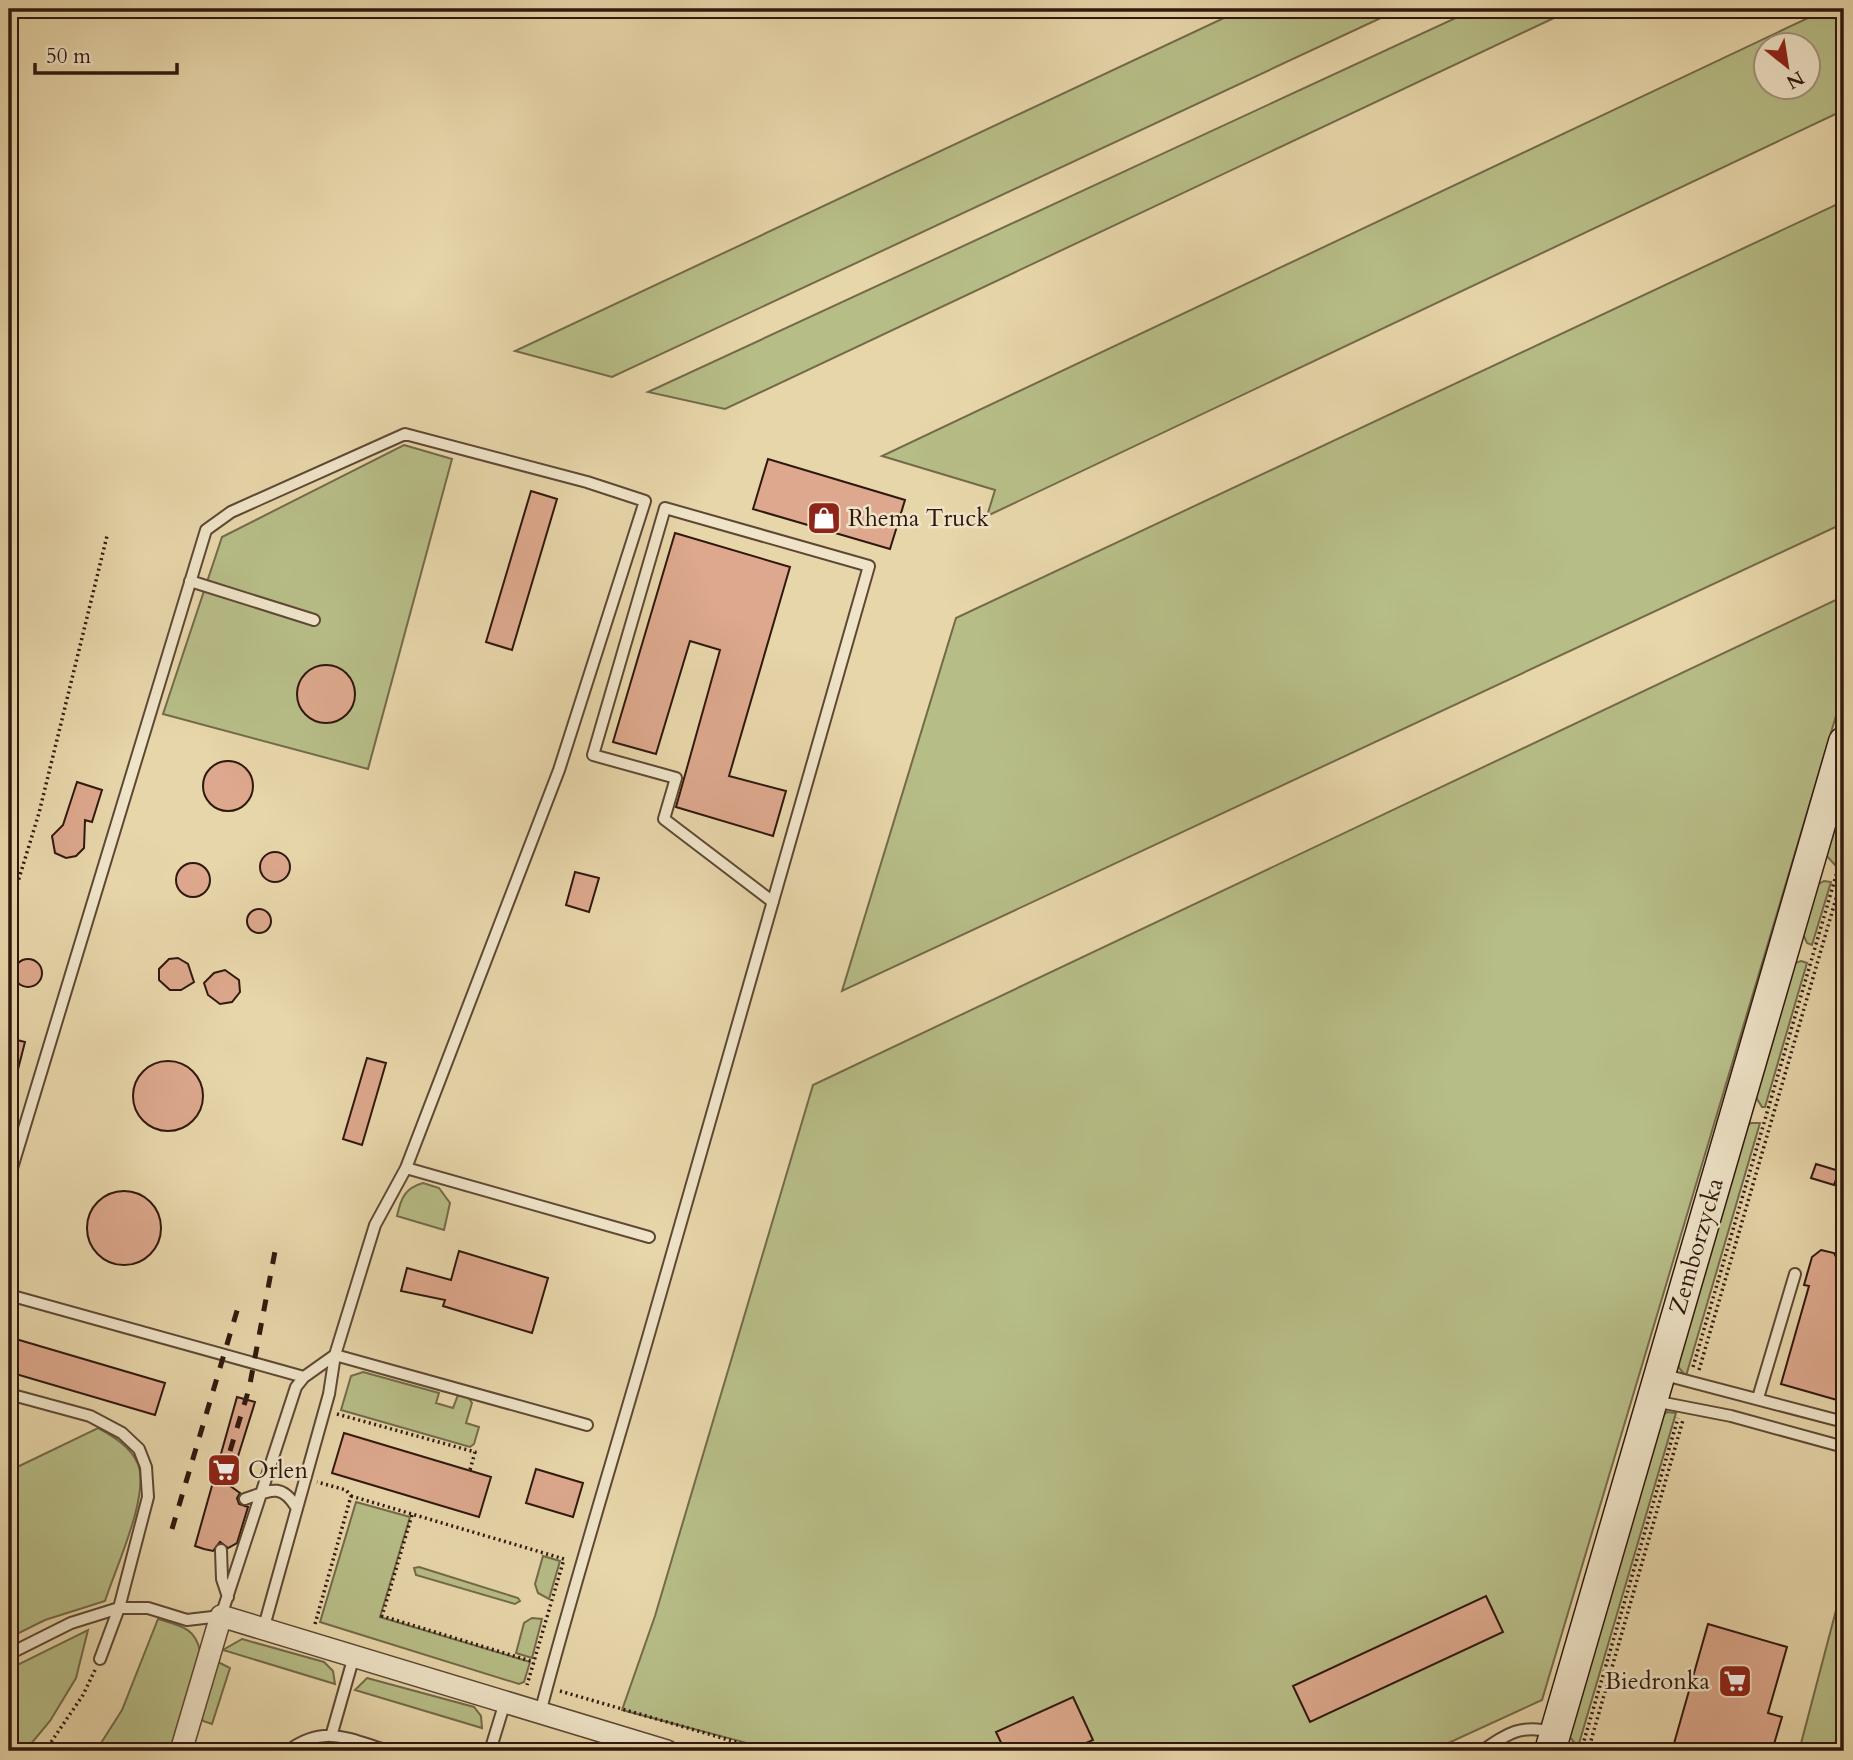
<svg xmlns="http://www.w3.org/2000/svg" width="1853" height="1760" font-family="Cardo,serif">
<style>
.green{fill:#b7bd87;stroke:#746a4a;stroke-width:2;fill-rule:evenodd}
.building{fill:#dda88d;stroke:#30180e;stroke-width:2}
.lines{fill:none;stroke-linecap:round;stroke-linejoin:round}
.lane-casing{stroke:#5e4835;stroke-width:14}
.street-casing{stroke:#5e4835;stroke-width:24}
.secondary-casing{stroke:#30180e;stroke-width:33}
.path{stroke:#30180e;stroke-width:3.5;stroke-dasharray:2 3.5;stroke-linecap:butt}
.lane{stroke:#efe4c8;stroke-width:10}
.street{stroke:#efe4c8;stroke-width:21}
.secondary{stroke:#efe4c8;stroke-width:30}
.rail{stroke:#30180e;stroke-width:5;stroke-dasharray:12 12;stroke-linecap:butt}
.labels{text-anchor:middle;stroke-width:5;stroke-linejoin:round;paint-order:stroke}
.poi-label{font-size:24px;fill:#30180e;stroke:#efe4c8;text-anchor:start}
.street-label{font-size:24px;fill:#30180e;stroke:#efe4c8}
</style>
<rect width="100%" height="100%" fill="#e7d6aa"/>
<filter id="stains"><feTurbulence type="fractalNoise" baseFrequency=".00286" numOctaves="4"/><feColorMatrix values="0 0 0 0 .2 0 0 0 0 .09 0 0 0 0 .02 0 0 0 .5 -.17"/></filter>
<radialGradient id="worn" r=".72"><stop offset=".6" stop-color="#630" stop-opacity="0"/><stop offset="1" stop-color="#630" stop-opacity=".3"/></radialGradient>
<path class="green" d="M1243,9H1400L612,377L515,351Z
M1475,9H1573L725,409L648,392Z
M1827,9H1844V110L987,516L995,490L882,456ZM1766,46H1808V88H1766Z
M1844,201V523L842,991L956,618Z
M404,445L452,459L368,769L163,714L222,537Z
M1844,596V689L1542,1700L1431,1751H777L622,1710L655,1616L813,1085Z
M1844,812V835L1835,865L1825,854L1836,817Z
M1824,881L1831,882L1812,945L1807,943L1802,932L1815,886Z
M1801,961L1807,963L1765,1107H1762L1754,1094L1795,963Z
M1751,1123H1760L1686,1376L1679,1368L1677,1357L1747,1125Z
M423,1183L439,1188L450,1203L444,1230L397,1216C401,1198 405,1188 423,1183Z
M363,1372L439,1393L436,1403L453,1408L458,1395L468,1397L472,1403L466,1423L479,1427L474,1444L470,1447L341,1410L351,1376Z
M1667,1412L1676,1413L1578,1747L1568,1735L1659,1418Z
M98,1428C113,1436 131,1447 138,1464C150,1496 115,1569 105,1601L45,1620L9,1638V1471Z
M356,1502L410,1517L380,1617L530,1662L524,1682L519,1684L320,1622Z
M543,1556L560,1561L549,1599L538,1593L535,1584Z
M419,1567L518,1598L520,1601L515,1604L416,1575L414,1568Z
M1844,1580V1751H1799Z
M532,1618L542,1619L532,1658L516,1653L524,1623Z
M158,1619C180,1626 195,1627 200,1651L170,1751H96L122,1710Z
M88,1630L76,1678L50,1721L25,1751H9V1669Z
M242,1639L324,1662L333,1671L335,1684L223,1650Z
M218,1662L230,1668L212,1724L203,1721L201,1717Z
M367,1678L474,1707L481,1716L482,1728L355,1690Z"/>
<path class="building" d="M768,459L905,500L890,549L753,509Z
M531,491L557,499L512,650L486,642Z
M675,533L790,567L729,776L786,791L773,836L676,807L720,650L690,641L656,754L613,742Z
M297 694a29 29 0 1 1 58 0a29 29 0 1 1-58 0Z
M203 786a25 25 0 1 1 50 0a25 25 0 1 1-50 0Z
M77,782L102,790L92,822L85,820L84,848L76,856L66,858L55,853L52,836L63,825Z
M260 867a15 15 0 1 1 30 0a15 15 0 1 1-30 0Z
M176 880a17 17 0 1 1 34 0a17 17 0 1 1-34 0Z
M575,872L599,878L589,912L566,905Z
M247 921a12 12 0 1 1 24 0a12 12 0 1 1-24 0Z
M178,958L188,964L194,982L181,990H170L159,980V969L169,959Z
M14 973a14 14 0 1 1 28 0a14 14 0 1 1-28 0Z
M225,970L239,980L240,992L232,1002L220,1004L208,995L204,983L214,973Z
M9,1038L25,1042L14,1085H9Z
M367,1058L386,1063L362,1145L343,1139Z
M133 1096a35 35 0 1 1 70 0a35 35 0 1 1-70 0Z
M1816,1164L1839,1171L1834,1185L1811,1178Z
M87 1228a37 37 0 1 1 74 0a37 37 0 1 1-74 0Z
M1821,1250L1834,1253L1838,1261L1844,1263V1373L1837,1400L1781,1384L1809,1286L1804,1285L1812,1257Z
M459,1251L548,1278L532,1333L443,1306L445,1300L401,1291L407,1268L451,1280Z
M9,1337L165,1383L155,1415L9,1372Z
M237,1397L255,1402L229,1485L240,1493L237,1498L239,1504L248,1507L237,1543L228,1548L220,1542L213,1551L204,1549L195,1546Z
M344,1433L491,1477L479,1517L332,1473Z
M536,1469L583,1483L573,1517L526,1503Z
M1486,1596L1503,1632L1310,1722L1293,1686Z
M1708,1624L1787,1647L1768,1713L1782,1717L1772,1751H1689L1673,1747Z
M1073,1697L1093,1740L1068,1751H1005L996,1732Z"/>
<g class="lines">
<g class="lane-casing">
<path id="lane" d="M190,581L314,620
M406,1168L649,1237
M9,1178L206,530L231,512L405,434L587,482L645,501L559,770L406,1168L375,1225L335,1355L329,1394L263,1630
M9,1295L304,1377
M335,1355L587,1425
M1661,1374L1844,1422
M9,1394L90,1416L122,1433L139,1449L146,1467L148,1497L119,1608L100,1659
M1758,1398L1795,1274
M1654,1401L1731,1416L1844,1447
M245,1499C269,1491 281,1482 296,1507
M221,1550L222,1579L228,1597
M9,1654L71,1623L119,1608H148L187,1620L221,1616L296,1387L304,1377L335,1355
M540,1713C574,1584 614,1456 651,1327C724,1073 797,819 869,566L665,508L593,755L676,778L664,819L773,902
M332,1733L354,1656
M288,1751C324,1724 349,1739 388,1751
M490,1751L505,1702
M1482,1751C1508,1733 1521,1724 1553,1732"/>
</g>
<g class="street-casing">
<path id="street" d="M181,1751L221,1616L667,1751"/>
</g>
<g class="secondary-casing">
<path id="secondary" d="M1550,1751L1844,742"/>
</g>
<path class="path" d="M9,911L39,813L107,536
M1693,1367L1844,848
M1699,1370L1844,871
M337,1414L475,1452L470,1470
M351,1496L564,1559L527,1685
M412,1515L382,1616L534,1662
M315,1624L351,1496L346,1490L317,1482
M560,1691L767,1751
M45,1751L83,1695L95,1670
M513,1751L516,1741
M1581,1751L1678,1418
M1588,1751L1683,1420"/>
<use href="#lane" class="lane"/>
<use href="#street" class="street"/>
<use href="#secondary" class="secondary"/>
<path class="rail" d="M230,1451L249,1389L276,1246
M172,1529L239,1304"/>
</g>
<defs>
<g id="shop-square" transform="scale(1.75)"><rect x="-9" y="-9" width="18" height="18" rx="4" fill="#8f2418" stroke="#efe4c8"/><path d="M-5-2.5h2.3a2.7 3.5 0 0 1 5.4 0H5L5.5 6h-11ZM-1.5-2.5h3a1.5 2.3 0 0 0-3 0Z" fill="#fff"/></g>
<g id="supermarket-square" transform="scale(1.75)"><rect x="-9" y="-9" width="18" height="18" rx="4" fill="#8f2418" stroke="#efe4c8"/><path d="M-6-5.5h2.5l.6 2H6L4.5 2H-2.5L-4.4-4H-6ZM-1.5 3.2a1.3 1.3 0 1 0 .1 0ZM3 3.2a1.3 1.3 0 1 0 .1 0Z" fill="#fff"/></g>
</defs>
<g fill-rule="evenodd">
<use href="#shop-square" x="824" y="518"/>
<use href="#supermarket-square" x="224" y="1470"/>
<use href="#supermarket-square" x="1735" y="1681"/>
</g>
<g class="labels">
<g class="poi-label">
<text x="848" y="526">Rhema Truck</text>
<text x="248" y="1478">Orlen</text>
<text x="1710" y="1689" text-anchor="end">Biedronka</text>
</g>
<g class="street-label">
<text transform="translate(1696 1246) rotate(-74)" y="8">Zemborzycka</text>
</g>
</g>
<rect width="1853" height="1760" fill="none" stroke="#e7d6aa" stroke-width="35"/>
<rect x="10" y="10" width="1832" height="1739" fill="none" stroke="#30180e" stroke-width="3.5"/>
<rect x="18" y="18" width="1818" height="1725" fill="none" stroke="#30180e" stroke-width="2"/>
<g transform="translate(1787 66) rotate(150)"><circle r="33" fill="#efe4c8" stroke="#a3927e" stroke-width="2"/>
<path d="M0-5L12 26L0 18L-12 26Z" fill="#8f2418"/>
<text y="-10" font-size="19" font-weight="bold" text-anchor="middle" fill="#30180e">N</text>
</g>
<path d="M35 63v10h142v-10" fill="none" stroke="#30180e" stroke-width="3.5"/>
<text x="46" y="63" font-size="21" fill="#30180e" stroke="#efe4c8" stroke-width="5" paint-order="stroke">50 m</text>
<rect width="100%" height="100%" filter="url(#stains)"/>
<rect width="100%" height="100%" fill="url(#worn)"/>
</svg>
